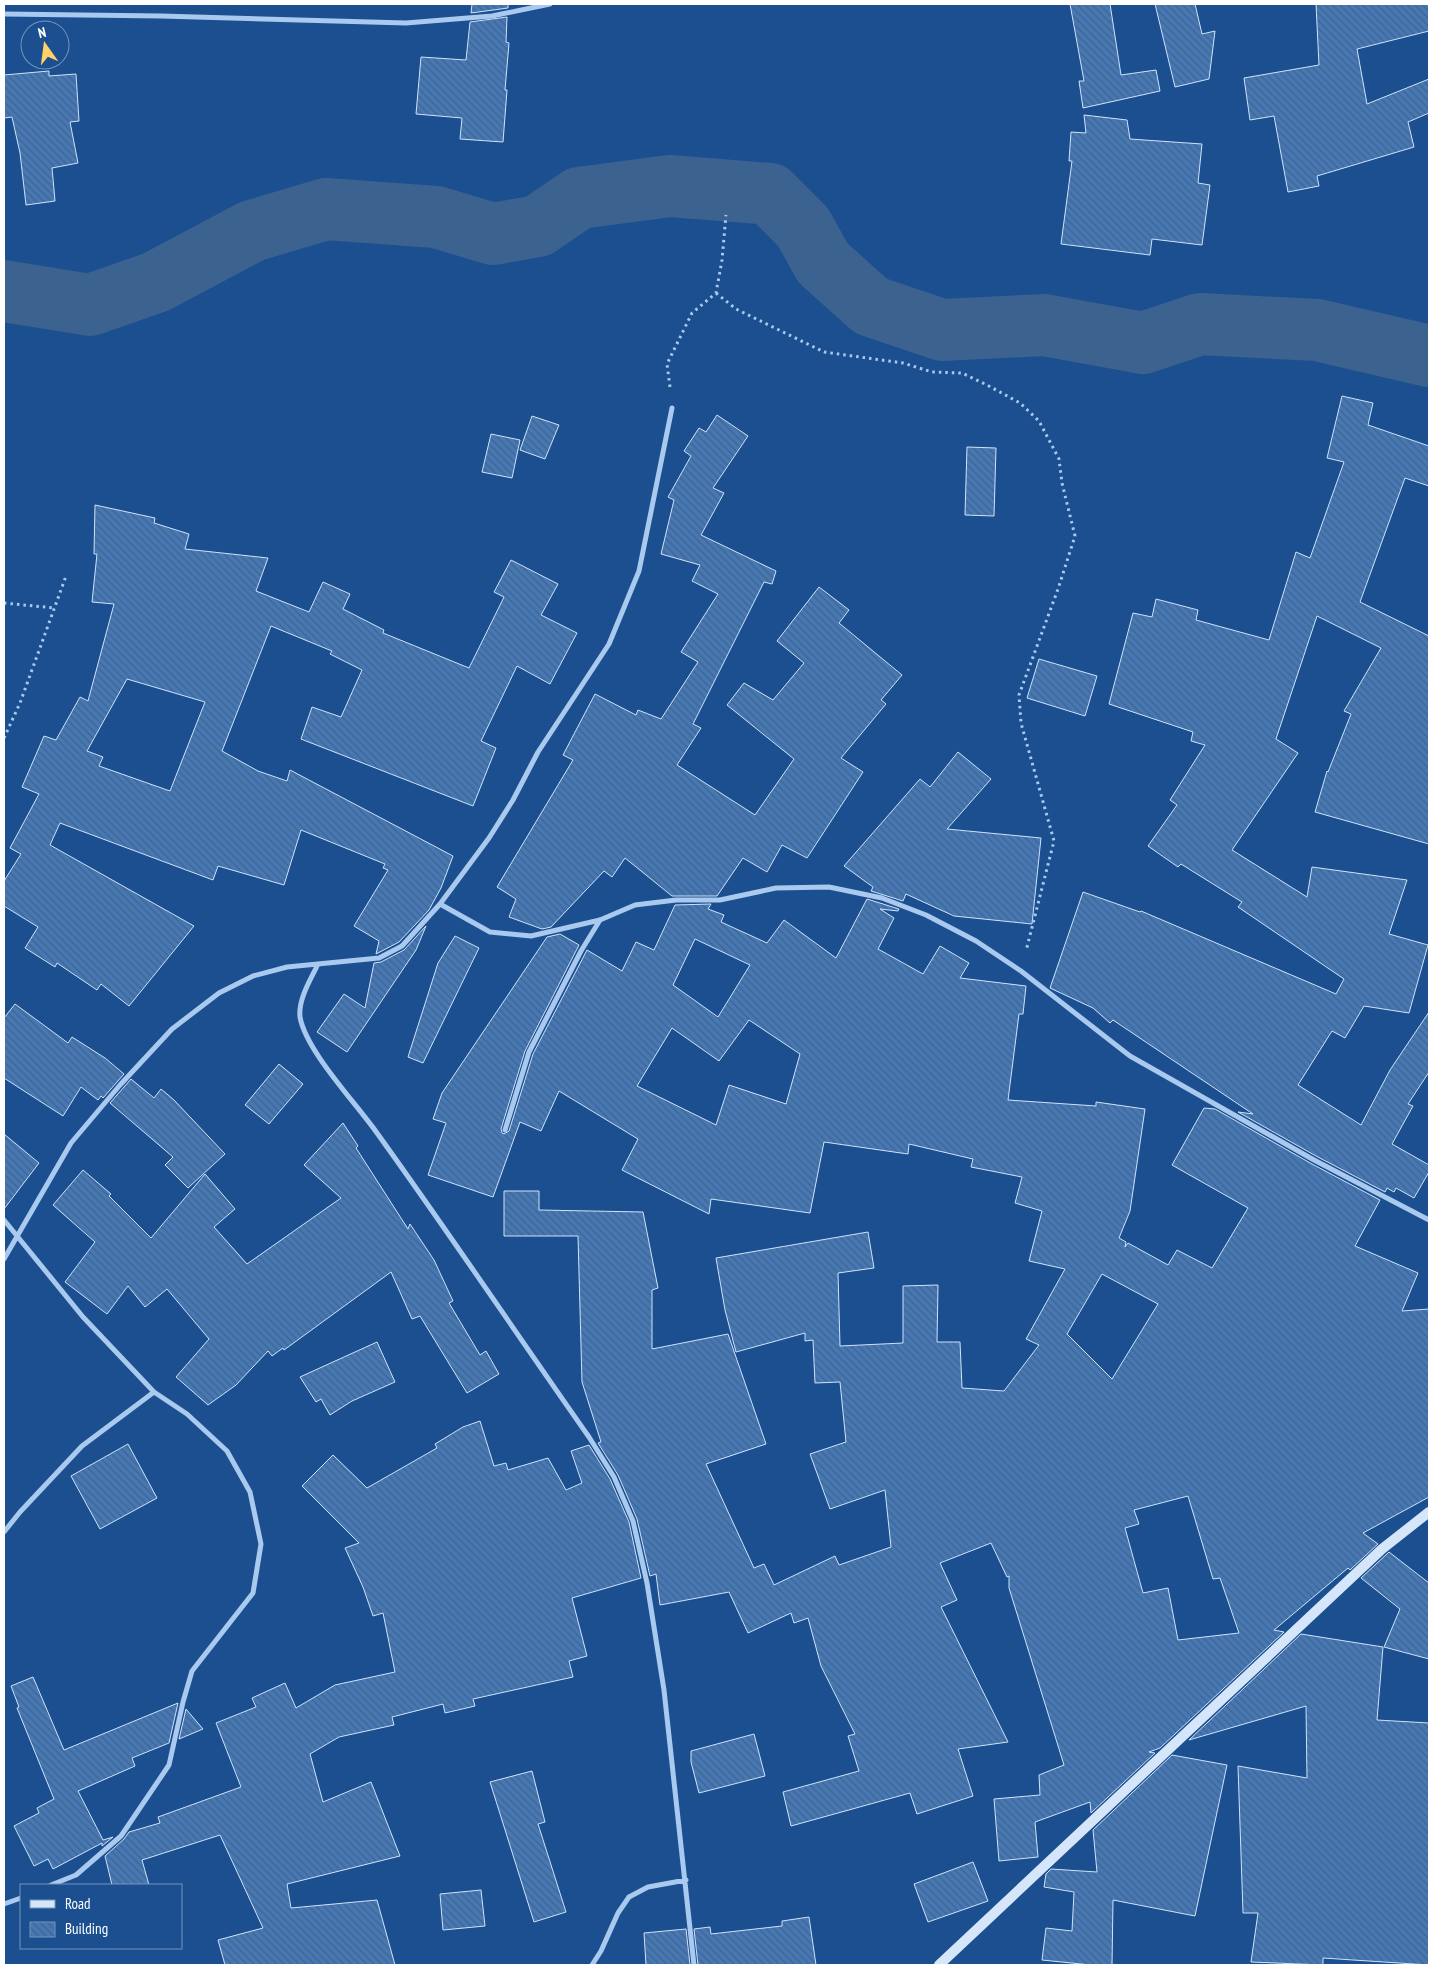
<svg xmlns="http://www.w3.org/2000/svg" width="1433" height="1969" font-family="'PT Sans Narrow',sans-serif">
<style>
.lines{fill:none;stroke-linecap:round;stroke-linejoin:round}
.river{stroke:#3c6290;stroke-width:62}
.building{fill:url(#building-back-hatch);stroke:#cfe3fa;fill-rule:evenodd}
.path{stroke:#a9c9ee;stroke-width:3;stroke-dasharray:2.5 4;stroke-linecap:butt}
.street{stroke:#a9c9ee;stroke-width:5}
.secondary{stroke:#d6e6fa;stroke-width:10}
</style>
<defs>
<pattern id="building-back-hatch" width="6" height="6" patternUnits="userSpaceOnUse" patternTransform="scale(1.25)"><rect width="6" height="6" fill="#4478b7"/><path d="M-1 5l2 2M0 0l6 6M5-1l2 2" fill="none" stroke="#486282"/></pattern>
</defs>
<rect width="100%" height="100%" fill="#1b4f8f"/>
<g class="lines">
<path class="river" d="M4,291L90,305L156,282L252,231L326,209L436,217L493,234L538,226L579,198L670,186L770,194L803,227L823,263L871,306L942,330L1044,325L1143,343L1200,324L1317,330L1429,356"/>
</g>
<path class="building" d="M472,4H508V8L471,13Z
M1070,4H1110L1121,75L1156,70L1160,91L1083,108L1079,81H1084Z
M1155,4H1195L1202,34L1215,31L1209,79L1175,87Z
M1316,4H1429V31L1357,49L1367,104L1429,79V113L1408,122L1414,147L1317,176L1319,186L1288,192L1274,116L1250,120L1244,78L1319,65Z
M507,17L506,42L509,43L505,90H507L503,142L460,139L462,118L416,114L421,57L466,60L470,22Z
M49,71V76L76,74L79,121L70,122L78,163L52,168L55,201L26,205L20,153L12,117L4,118V75Z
M1084,115L1127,120L1130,139L1202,144L1198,183L1210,185L1202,245L1152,239L1150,255L1061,244L1072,161H1069L1071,132L1086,133Z
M1342,396L1373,403L1368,425L1429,446V486L1405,478L1360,602L1429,636V844L1315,812L1327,771L1328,772L1351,714L1344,711L1381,648L1317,616L1276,739L1298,753L1232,850L1307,897L1312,867L1407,880L1389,934L1428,945L1409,1013L1364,1006L1345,1038L1332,1031L1298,1085L1361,1125L1390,1070L1429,1012V1072L1408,1104L1413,1106L1392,1144L1429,1165V1172L1414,1198L1396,1188L1394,1192L1387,1188L1385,1192L1316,1156L1238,1112L1253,1114L1113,1020L1110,1023L1093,1008L1050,988L1083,892L1140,912L1141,911L1336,994L1344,979L1238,907L1242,902L1181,864L1178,867L1148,846L1177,805L1170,800L1205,745L1191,741L1193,732L1109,704L1133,613L1152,617L1156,599L1198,610L1196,620L1269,640L1296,552L1310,558L1344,462L1327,458Z
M717,415L748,436L713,488L724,493L701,535L776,571L772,584L764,582L693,724L701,728L677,765L755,815L794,759L727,705L744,683L773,700L804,663L777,641L819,587L849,610L839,623L902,675L881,700L886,704L841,758L863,772L807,858L782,845L767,872L743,858L717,896H672L625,858L612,877L604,871L551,927L542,929L509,917L516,899L497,887L573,760L563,755L595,694L636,715L638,710L661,719L698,662L681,652L718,594L692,581L700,565L661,554L674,500L668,497L691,456L684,451L699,428L706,432Z
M532,416L559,425L545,459L520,450Z
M491,434L520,440L512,478L482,472Z
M967,447L996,448L994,516L965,515Z
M95,505L155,518L154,523L189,534L185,549L268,558L256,591L309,612L323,582L350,594L343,609L384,630L383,633L469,668L504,597L494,592L511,560L558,584L541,615L577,633L550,684L517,666L481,741L496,748L473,806L301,739L312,707L341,717L362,670L330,654L332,651L271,626L222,751L258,771L287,781L290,770L453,856L441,888L429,910L399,942L376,954L379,941L354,926L388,870L383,868L385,864L301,830L284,885L218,866L213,880L60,823L50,845L194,926L129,1006L101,984L97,990L57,963L55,967L25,948L38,927L4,906V881L21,854L10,848L39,794L22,787L44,736L56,740L80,697L88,701L114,604L92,602L97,554H94ZM127,679L205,702L170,791L99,766L103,757L87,751Z
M1039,659L1097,676L1085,716L1027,698Z
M958,752L991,779L947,829L1041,838L1032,924L954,916L906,894L903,901L871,891L873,887L844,866L920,779L930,787Z
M867,899L899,909L898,911L880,909L894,918L878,949L923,974L940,946L969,963L960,978L1026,986L1023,1014H1019L1008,1100L1096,1106V1102L1145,1109L1130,1211L1119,1238L1126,1242L1125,1247L1128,1243L1168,1265L1177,1250L1212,1268L1248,1208L1172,1165L1204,1108L1215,1109L1312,1164L1380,1200L1355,1246L1418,1273L1402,1311L1429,1309V1497L1363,1533L1378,1544L1350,1570L1348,1568L1274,1630L1284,1632L1160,1748L1149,1752L1155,1753L1091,1813L1090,1802L1035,1822L1038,1857L999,1861L994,1799L1040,1795L1039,1775L1064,1765L1009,1588V1576L1007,1577L991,1543L940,1563L957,1600L941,1607L1008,1742L958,1749L973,1796L917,1814L910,1793L791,1826L783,1792L859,1771L848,1736L855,1734L821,1666L808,1618L794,1623L791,1613L748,1633L729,1592L660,1605L656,1574L650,1576L637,1519L618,1475L598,1443L601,1442L582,1382L578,1236H504V1191H539V1210L643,1212L658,1288L652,1290V1349L728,1334L766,1444L706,1464L754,1568L764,1564L774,1585L835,1556L839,1565L891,1547L885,1490L830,1509L810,1454L846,1442L840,1382L815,1383L813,1340L805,1341V1333L736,1352L725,1310L716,1258L868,1232L874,1268L838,1273L840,1346L903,1343V1286L938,1285L937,1342H960L962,1388L1004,1391L1039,1345L1026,1339L1065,1269L1029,1261L1042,1211L1015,1203L1022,1177L971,1167L973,1159L909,1144L908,1154L824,1142L810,1213L711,1199L709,1214L622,1170L638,1139L559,1091L541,1131L520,1122L493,1197L428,1175L446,1123L433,1119L442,1093L547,937L560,934L579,945L525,1051L501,1129L502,1133L504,1134L509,1131L533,1054L587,950L622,971L636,942L654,950L675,905L711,904L708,909L724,915L721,922L767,943L784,920L836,958ZM695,939L750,965L718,1017L673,985ZM749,1020L800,1054L786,1104L729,1085L716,1125L637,1086L672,1028L719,1061ZM1102,1274L1158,1304L1112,1379L1067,1334ZM1188,1496L1213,1579L1220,1578L1239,1633L1178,1640L1168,1588L1143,1593L1125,1528L1139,1524L1134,1510Z
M426,926L416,950L347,1052L317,1032L344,994L365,1008L374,963L381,962L404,950Z
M455,936L479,948L423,1063L408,1057L438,963Z
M15,1004L68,1043L72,1037L105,1058L124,1074L103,1098L101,1096L98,1100L81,1087L63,1116L4,1078V1018Z
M279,1064L303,1084L269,1124L245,1105Z
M131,1079L154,1098L161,1089L174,1100L225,1154L188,1188L165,1165L173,1157L110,1103Z
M343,1123L358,1146L356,1148L408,1229L410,1224L434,1260L453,1301L449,1303L480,1355L486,1351L499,1374L467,1393L420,1316L412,1319L391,1272L284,1350L283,1348L272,1356L268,1351L236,1385L208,1405L176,1377L209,1339L167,1289L145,1307L128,1286L107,1314L65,1282L95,1242L53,1205L83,1170L111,1194L109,1196L151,1238L205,1174L235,1209L214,1227L247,1264L341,1198L304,1165Z
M4,1134L39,1163L4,1209Z
M377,1342L395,1382L352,1401L330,1415L321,1399L316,1402L300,1377Z
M480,1421L494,1466L506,1463L508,1470L548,1458L566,1490L582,1483L571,1451L589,1445L610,1479L629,1522L641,1578L572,1598L587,1656L569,1661L573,1677L473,1699L475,1706L445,1713L443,1704L392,1717L394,1725L339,1737L310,1754L323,1802L371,1782L400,1856L287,1884L291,1908L377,1900L395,1965H225L218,1940L263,1928L220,1835L142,1860L149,1885H112L105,1856L124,1839L129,1832L160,1823L158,1817L241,1787L216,1723L256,1707L252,1698L285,1683L296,1708L335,1685L395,1672L383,1613L373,1616L363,1587L345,1548L359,1543L302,1486L333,1455L367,1488L437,1448L435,1444L463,1427Z
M128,1444L157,1498L100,1529L71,1476Z
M1389,1552L1429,1583V1659L1384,1647L1400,1609L1361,1578Z
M1301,1634L1383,1647L1377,1720L1429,1723V1965L1323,1958V1965L1251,1962L1258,1913H1243L1238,1766L1307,1778L1306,1706L1189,1740Z
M33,1677L64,1750L178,1703L169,1743L132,1758L135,1766L78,1791L103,1840L113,1837L102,1846V1843L53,1869L48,1859L34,1866L14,1826L39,1813L37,1808L54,1799L17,1708L19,1707L11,1686Z
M186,1709L203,1729L179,1739Z
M754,1734L765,1776L699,1793L691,1762V1751Z
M1172,1755L1227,1765L1195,1916L1113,1900L1112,1965H1091L1042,1960L1046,1928L1072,1931L1074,1892L1044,1887L1046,1874L1051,1869L1097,1872L1093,1830Z
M532,1771L545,1822L538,1824L566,1912L534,1922L490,1782Z
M973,1862L988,1901L928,1922L914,1884Z
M481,1890L485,1926L443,1930L440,1894Z
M809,1917L816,1965H698L694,1929L710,1927L711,1934L782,1926V1921Z
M686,1929L690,1965H646L644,1933Z"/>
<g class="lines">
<path class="path" d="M716,293L736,309L824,352L903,363L932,372L962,373L987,385L1020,403L1039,421L1059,459L1062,483L1075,536L1058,589L1019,695L1021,723L1054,841L1026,951
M670,387L667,364L692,313L716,293L722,260L726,215
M4,603L55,608
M4,738L20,703L66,576"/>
<path class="street" d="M4,14L161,16L406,23L492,16L550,4
M440,904L490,932L531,936L600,920L635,905L676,900H720L776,888L829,887L882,898L926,915L976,941L1021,971L1130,1056L1314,1160L1429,1220
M318,964C311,979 298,999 300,1017C306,1051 356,1103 377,1133C449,1233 518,1336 589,1437L614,1477L633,1521L647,1583L664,1690L694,1965
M505,1130L529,1052L581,951L600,920
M4,1220L83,1317L154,1392L187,1414L227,1451L250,1492L261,1544L253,1593L192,1671L183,1702L169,1765L121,1836L76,1875L51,1885
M4,1259L71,1143L120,1085L172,1029L219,993L253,976L287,967L379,958L402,946L440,904L489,838L513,800L538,752L609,644L639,571L672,408
M4,1532L20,1512L82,1446L154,1392
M4,1904L21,1898
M592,1965L601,1951L618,1913L629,1897L648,1887L686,1880"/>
<path class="secondary" d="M939,1965L1382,1549L1429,1512"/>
</g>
<rect width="1433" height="1969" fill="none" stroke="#ffffff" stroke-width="10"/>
<rect x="20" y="1884" width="162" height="65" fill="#1b4f8f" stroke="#7695bc"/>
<rect x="30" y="1900" width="25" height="8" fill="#d6e6fa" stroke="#7695bc"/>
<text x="65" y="1909" font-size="15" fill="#ffffff">Road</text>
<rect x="30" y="1922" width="25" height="15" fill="url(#building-back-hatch)" stroke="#7695bc"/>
<text x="65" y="1934" font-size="15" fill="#ffffff">Building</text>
<g transform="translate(45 45) rotate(346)"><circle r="24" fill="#1b4f8f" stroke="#7695bc"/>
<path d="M0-4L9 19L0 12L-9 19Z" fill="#ffd166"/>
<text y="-8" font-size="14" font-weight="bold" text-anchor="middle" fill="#ffffff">N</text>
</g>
</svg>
